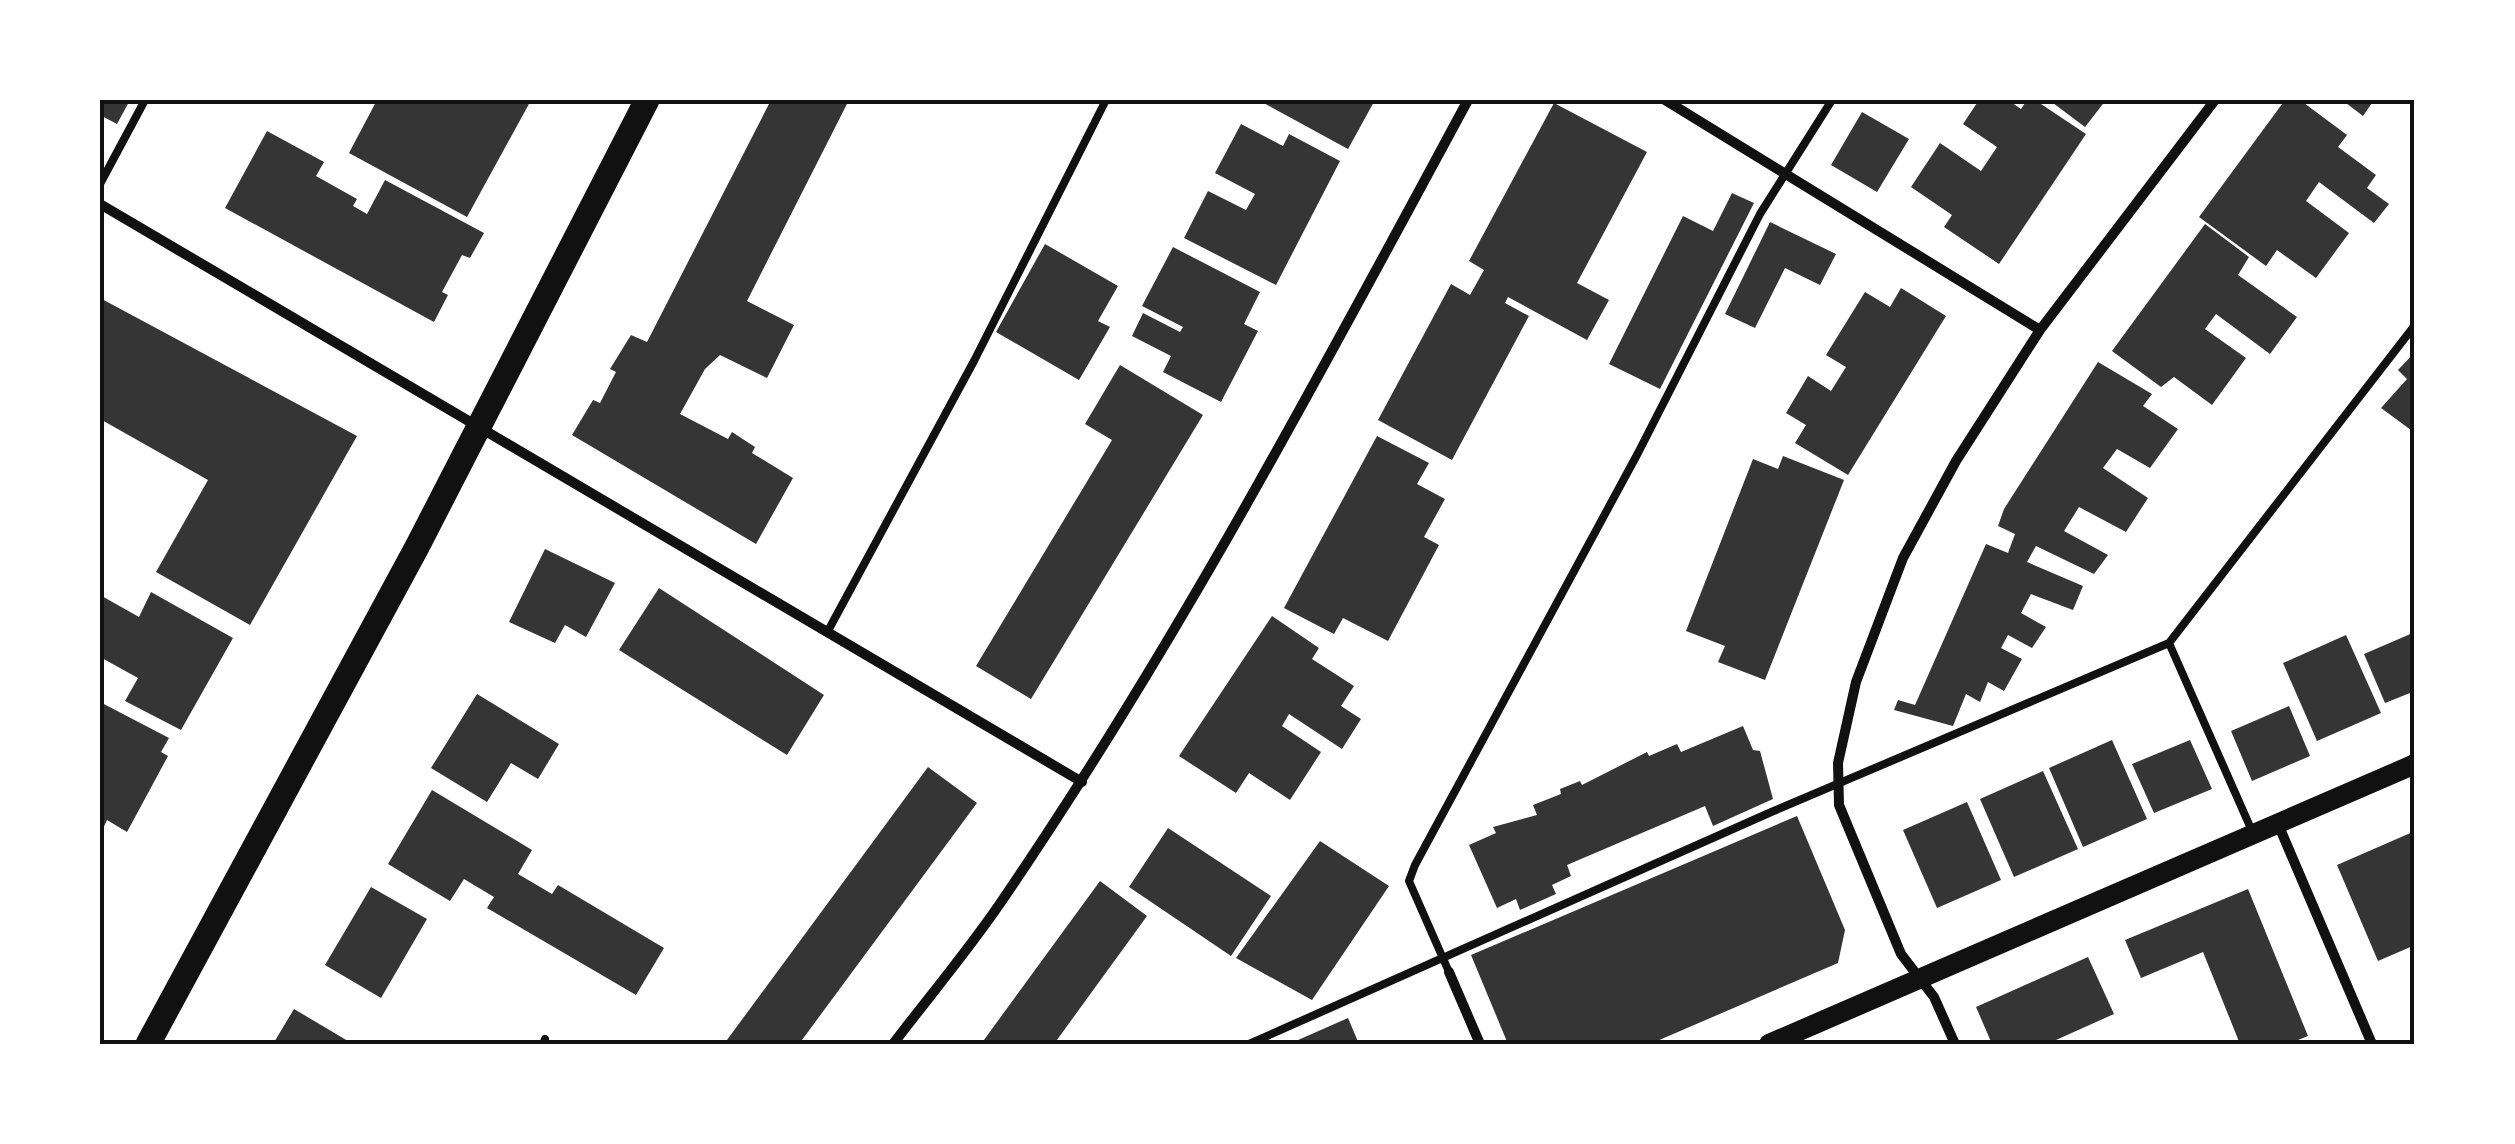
<svg xmlns="http://www.w3.org/2000/svg" width="2515" height="1144" font-family="'Source Sans 3',sans-serif">
<rect width="100%" height="100%" fill="#fff"/>
<path fill="#353535" d="M100,100h30l-13,24 -17,-9z
M377,100h150l3,2 -63,115 -118,-64z
M771,100h78l-102,201 47,24 -27,53 -47,-23 -15,14 -25,45 48,25 4,-7 23,15 -3,6 41,25 -37,66 -184,-109 21,-35 7,3 16,-31 -6,-3 21,-34 16,7z
M1258,100h117l-27,49z
M1979,100h29l13,9 6,-9h8l51,34 -87,130 -55,-37 8,-12 -41,-28 29,-44 41,28 16,-24 -34,-23z
M2049,100h57l-21,27z
M2285,100h15l47,35 -9,12 38,28 -9,13 22,16 -15,19 -55,-41 -13,19 43,32 -33,45 -39,-28 -11,16 -67,-49z
M2342,100h32l-11,16z
M1554,103l93,49 -70,131 32,17 -22,40 -79,-43 -3,6 24,13 -77,144 -74,-40 73,-136 19,11 14,-25 -15,-9z
M1862,112l47,27 -32,53 -46,-27z
M1241,124l42,22 6,-12 51,27 -64,124 -92,-47 24,-47 38,19 9,-16 -40,-21z
M267,131l57,31 -8,14 41,23 -4,7 14,8 18,-34 99,53 -14,25 -8,-3 -20,37 6,3 -14,27 -209,-114z
M1732,193l22,10 -94,186 -51,-25 74,-148 30,15z
M1770,222l66,32 -16,31 -35,-17 -30,60 -30,-14z
M2205,224l44,33 -11,18 59,42 -27,37 -54,-40 -11,15 41,29 -34,47 -38,-28 -13,10 -49,-36z
M1045,244l73,42 -20,35 12,6 -31,53 -83,-48z
M1173,247l87,45 -16,32 14,7 -37,71 -58,-30 8,-16 -39,-20 11,-23 37,19 3,-5 -41,-21z
M1901,288l45,28 -98,159 -53,-32 11,-18 -20,-12 22,-37 23,15 15,-24 -20,-12 39,-63 25,15z
M100,298l257,138 -107,189 -94,-53 52,-92 -108,-61z
M2415,352v81l-34,-25 26,-29 -9,-9z
M2098,362l54,32 -9,12 35,23 -28,39 -33,-19 -14,19 45,30 -22,34 -47,-25 -15,24 44,24 -14,19 -58,-28 -9,16 56,24 -10,24 -42,-16 -10,19 25,14 -14,21 -24,-13 -7,13 21,11 -18,32 -16,-9 -8,20 -14,-8 -13,32 -59,-16 4,-10 17,5 71,-161 22,9 7,-19 -17,-8 6,-17z
M1120,365l83,50 -172,284 -55,-33 136,-226 -27,-16z
M1377,436l52,27 -12,21 28,15 -21,38 15,8 -51,96 -45,-23 -9,16 -50,-26z
M1783,456l61,24 -79,200 -47,-18 7,-16 -39,-15 67,-172 25,10z
M545,549l70,34 -29,54 -21,-12 -10,18 -46,-21z
M659,588l165,107 -37,60 -168,-105z
M151,592l82,46 -52,92 -56,-29 13,-23 -38,-21v-62l39,22z
M1272,616l47,32 -7,11 42,27 -13,20 20,13 -19,30 -53,-35 -7,12 39,26 -31,48 -41,-27 -13,20 -57,-37z
M2415,632v59l-30,12 -21,-49z
M2346,635l35,78 -64,28 -34,-78z
M477,694l82,50 -21,35 -27,-16 -24,39 -56,-34z
M100,702l69,36 -8,14 7,4 -41,76 -20,-12 -7,15z
M2289,706l21,50 -58,25 -21,-50z
M1743,726l10,24 7,1 13,48 -60,27 -8,-20 -138,59 4,11 -19,9 4,9 -36,16 -4,-11 -19,9 -28,-63 27,-12 -3,-6 44,-12 -4,-10 28,-11 -1,-5 20,-8 2,4 65,-33 2,4 28,-12 4,8z
M2112,740l35,79 -64,28 -34,-79z
M2190,740l22,49 -58,24 -22,-49z
M928,767l49,36 -178,241h-75z
M2043,771l35,78 -64,28 -34,-78z
M432,790l100,60 -14,24 34,20 6,-9 106,63 -28,47 -149,-87 7,-11 -30,-18 -14,22 -62,-37z
M1967,802l34,78 -64,28 -34,-78z
M1797,816l48,114 -7,33 -188,81h-142l-37,-89z
M1168,828l103,68 -40,60 -102,-69z
M2415,831v114l-37,16 -41,-96z
M1320,841l69,45 -77,114 -76,-42z
M1100,881l47,35 -93,128h-73z
M371,887l56,32 -46,79 -56,-33z
M2248,889l60,147 -20,8h-48l-37,-92 -62,26 -16,-38z
M2088,957l26,57 -58,26 2,4h-66l-16,-37z
M294,1009l59,35h-80z
M1348,1018l11,26h-70z"/>
<g fill="none" stroke-linecap="round" stroke-linejoin="round">
<path stroke="#111" stroke-width="8" d="M100,184l45,-84
M829,629l145,-268 132,-261
M2169,643l83,188
M1449,972l-40,-91 6,-16 223,-412 122,-239 72,-114
M543,1044l2,-5
M1249,1044l520,-231 400,-170 246,-318"/>
<path stroke="#111" stroke-width="10" d="M1665,100l375,230
M100,204l982,578
M2278,824l94,220
M1449,972l31,72
M893,1044c35,-46 73,-91 106,-139 176,-257 321,-531 469,-805
M1955,1044l-21,-47 -33,-43 -62,-149 -1,-42 18,-81 47,-124 53,-97 84,-131 175,-230"/>
<path stroke="#111" stroke-width="20" d="M1769,1044l646,-280"/>
<path stroke="#111" stroke-width="25" d="M148,1044l269,-497 230,-447"/>
</g>
<rect width="2515" height="1144" fill="none" stroke="#ffffff" stroke-width="205"/>
<rect x="102" y="102" width="2310" height="940" fill="none" stroke="#111" stroke-width="4"/>
</svg>
